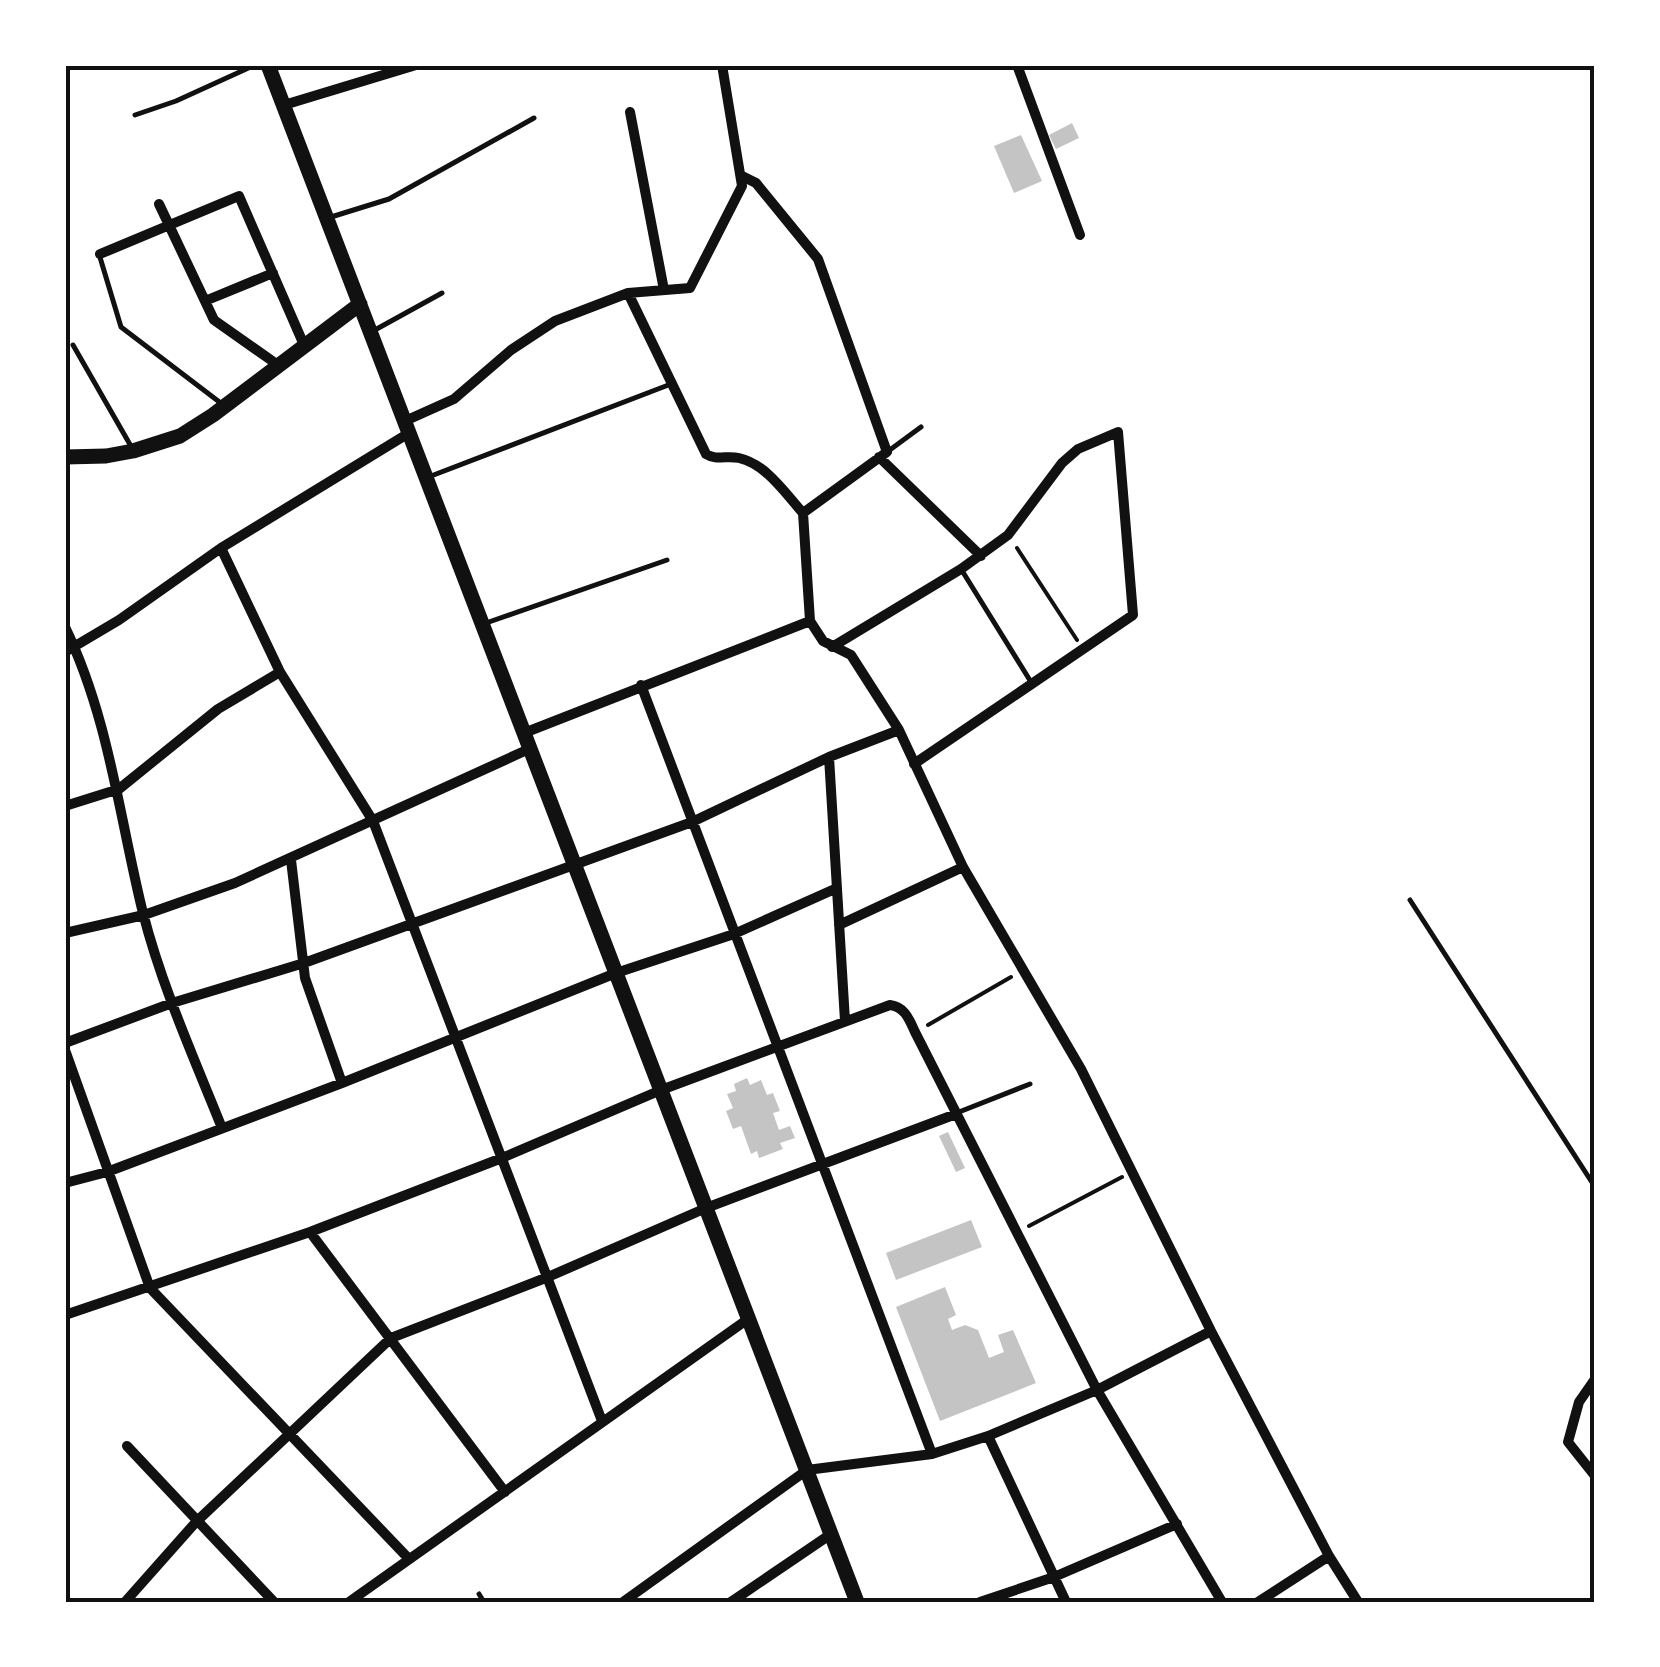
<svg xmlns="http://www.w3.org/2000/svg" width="1660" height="1667" font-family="Montserrat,sans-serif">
<rect width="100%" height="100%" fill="#fff"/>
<path fill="#c4c4c4" d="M1072,123l7,15 -23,11 -7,-14z
M1021,135l21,46 -28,12 -20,-47z
M747,1078l3,7 11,-5 6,15 6,-2 7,18 -7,2 6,17 11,-4 5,12 -15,5 3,6 -24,9 -2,-7 -6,3 -10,-28 -8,3 -7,-18 7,-3 -6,-14 9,-3 -2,-7z
M948,1132l17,36 -9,4 -17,-36z
M971,1220l11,27 -86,33 -10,-27z
M945,1287l11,28 -8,4 4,11 13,-5 13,5 11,28 15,-6 -6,-17 15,-5 23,53 -96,38 -44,-114z"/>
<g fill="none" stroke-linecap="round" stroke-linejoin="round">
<path stroke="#111" stroke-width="4" d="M1017,548l60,92
M928,1025l83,-48
M1029,1226l93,-49"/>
<path stroke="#111" stroke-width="5" d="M135,115l41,-14 79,-36
M331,217l58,-18 145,-81
M99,254l22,73 101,77
M373,331l69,-38
M73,345l59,103
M887,452l34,-25
M431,476l240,-92
M961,569l70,113
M486,623l181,-63
M1410,900l185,287
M959,1112l71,-28
M479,1594l5,8"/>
<path stroke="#111" stroke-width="10" d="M1017,65l63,170
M284,105l132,-40
M630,112l34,178
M742,176l14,7 62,76 69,193 -84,61
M159,204l55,116 64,45
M100,254l139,-58 65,149
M628,293l78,161c11,7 20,1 33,4 27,6 46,35 64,55l7,108 13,20 28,14 48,75 64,137 118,202 130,262 118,225 29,46
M205,301l68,-28
M405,421l49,-22 57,-49 44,-29 73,-28 62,-5 52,-102 -20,-121
M879,457l102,99
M221,548l59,124 93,149 229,600
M65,627c44,91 54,189 78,286 19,74 51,145 79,215
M832,647l129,-78 47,-34 54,-72 16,-14 40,-17 15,183 -219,149
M65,652l54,-32 102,-72 188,-115
M641,685l291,769
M524,733l286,-112
M829,757l16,264
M65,806l54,-17 99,-80 62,-37
M291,860l14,118 37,105
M839,925l124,-58
M65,933l79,-18 91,-32 294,-134
M65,1043l107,-40 132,-40 388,-141 137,-65 70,-27
M65,1050l85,238 259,271
M65,1183l42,-11 235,-89 274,-110 118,-39 103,-46
M310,1232l195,260
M65,1315l245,-83 192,-74 159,-68 229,-85c15,2 19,14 25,27l182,358 125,212
M1595,1379l-16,23 -11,40 27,34
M988,1436l78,166
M127,1446l147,156
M125,1602l71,-80 195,-184 157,-61 158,-69 250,-94
M349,1602l399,-283
M623,1602l184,-132 125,-16 56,-18 109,-46 114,-59
M731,1602l100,-68
M980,1602l74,-25 123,-53
M1258,1602l71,-46"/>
<path stroke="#111" stroke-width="15" d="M268,65l589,1537
M65,457l41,-1 27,-5 47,-15 33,-21 147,-111"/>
</g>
<rect width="1660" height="1667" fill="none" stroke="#ffffff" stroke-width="135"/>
<rect x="68" y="68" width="1524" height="1532" fill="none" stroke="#111" stroke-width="4"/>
</svg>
